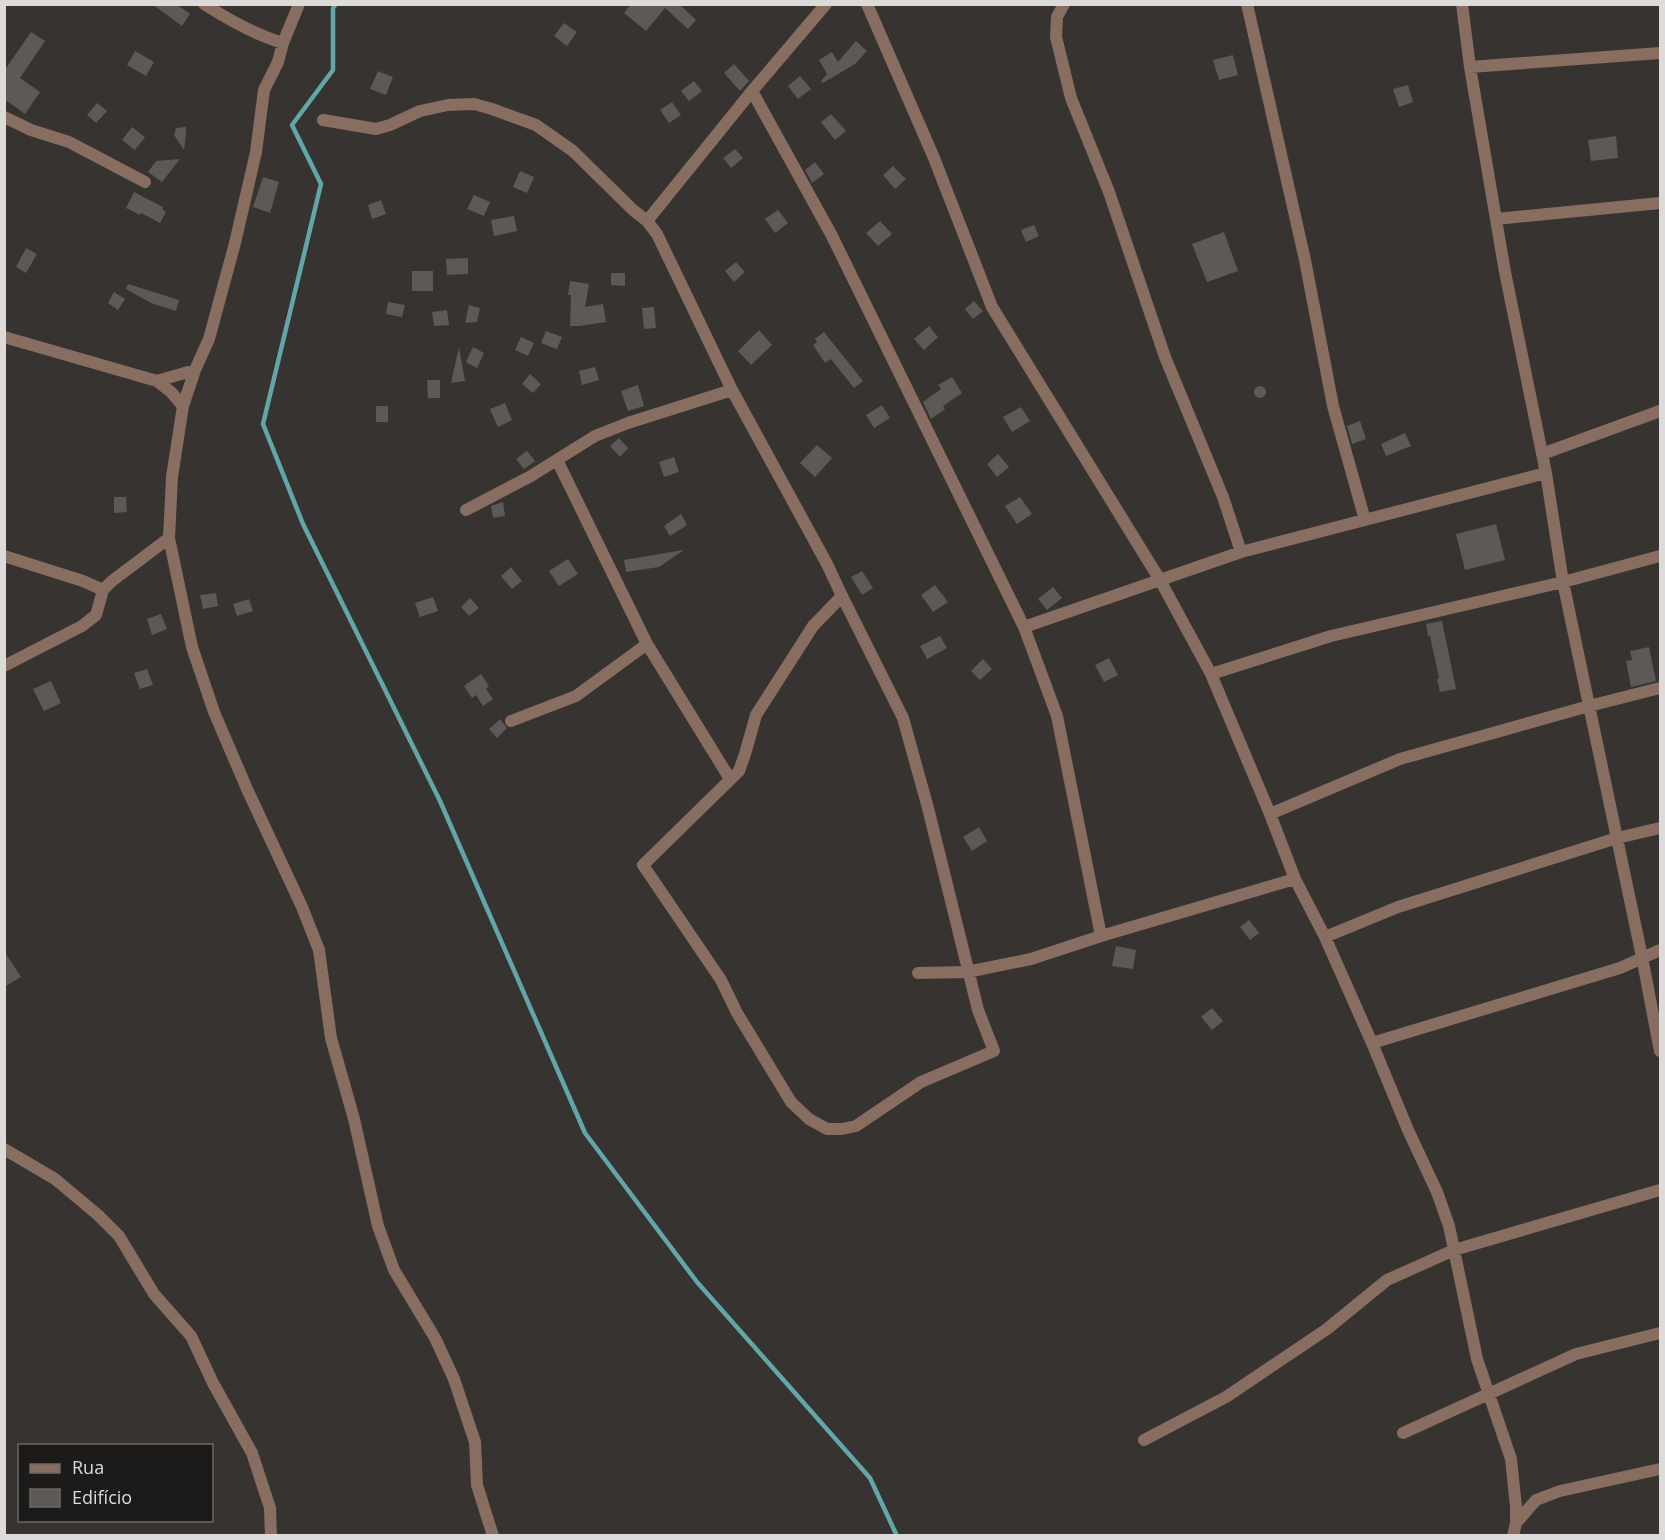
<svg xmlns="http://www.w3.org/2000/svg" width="1665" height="1540" font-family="'Open Sans',sans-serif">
<rect width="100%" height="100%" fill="#373331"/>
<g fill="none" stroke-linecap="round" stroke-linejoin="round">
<path stroke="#62a6aa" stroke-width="4.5" d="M336,4l-3,4v62l-41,55 29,59 -58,240 40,100 137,277 145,332 112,149 173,196 27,58"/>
</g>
<path fill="#5d5957" d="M152,4h24l14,10 -8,12z
M631,4h48l17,16 -8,9 -23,-21 -19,23 -22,-18z
M564,23l13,9 -10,14 -13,-10z
M31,32l14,9 -25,37 20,14 -15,22 -21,-15v-28z
M856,41l11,10 -12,13 -32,19 -2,-2 6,-7 -8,-14 13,-8 6,10z
M135,51l19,11 -8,14 -19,-11z
M1233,55l5,20 -19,5 -6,-20z
M734,64l15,17 -9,10 -16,-18z
M378,71l15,6 -7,18 -16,-6z
M800,76l11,13 -13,10 -10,-13z
M694,81l8,10 -13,10 -8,-10z
M1408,85l5,17 -14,5 -6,-18z
M672,102l9,13 -12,8 -9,-13z
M97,103l10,8 -11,12 -9,-8z
M831,114l15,17 -11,9 -14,-18z
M132,127l13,10 -10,13 -13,-10z
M186,127v7l-2,16 -10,-15 2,-7z
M1616,136l2,22 -27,3 -3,-21z
M735,149l8,9 -12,10 -8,-10z
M180,159l-18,23 -14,-10 8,-11z
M815,162l9,12 -12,9 -7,-13z
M893,166l13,13 -11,10 -12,-14z
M520,171l14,6 -7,16 -14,-6z
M263,177l16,5 -9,31 -17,-6z
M134,192l29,15v3l3,2 -6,11 -19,-10 -1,2 -14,-7z
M474,195l16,7 -6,14 -17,-7z
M381,200l5,14 -14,5 -4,-14z
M778,210l10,13 -13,10 -10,-14z
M514,216l3,15 -23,5 -3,-16z
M880,221l12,13 -14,12 -12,-13z
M1034,225l5,11 -13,6 -5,-12z
M1224,232l14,39 -31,11 -15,-38z
M26,248l11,6 -11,19 -10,-6z
M468,258v16l-21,1 -1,-16z
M736,262l9,10 -11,10 -9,-11z
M412,271h21v20h-21z
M611,273h14v13l-14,-1z
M570,281l19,3 -4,23 18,-3 3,18 -26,4h-10l1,-31h-3z
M128,284l51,16 -3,11 -25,-8 -25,-14z
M114,292l11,7 -7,11 -10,-7z
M974,301l9,10 -10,8 -8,-10z
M388,302l17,3 -3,12 -16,-3z
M469,305l11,3 -3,14 -12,1z
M654,307l2,21 -12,1 -2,-21z
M447,310l2,15 -15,1 -2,-14z
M929,326l9,11 -14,13 -10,-11z
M759,330l13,15 -21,20 -13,-14z
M546,331l16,6 -5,12 -16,-6z
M824,332l39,49 -9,7 -23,-29 -6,4 -12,-18 4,-3 -2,-3z
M521,337l13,6 -6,13 -13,-6z
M459,347l6,34 -14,2z
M473,347l11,6 -7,15 -11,-6z
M595,367l4,13 -17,5 -3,-14z
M530,374l11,10 -8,9 -11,-9z
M952,377l10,16 -19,13 2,3 -14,10 -8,-17 18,-13 -3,-4z
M427,380h13v18h-12z
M638,385l6,21 -16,5 -7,-20z
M1254 392a6 6 0 1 1 12 0a6 6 0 1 1-12 0Z
M505,403l7,17 -14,7 -8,-18z
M882,405l8,13 -16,10 -8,-13z
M376,406h12v16h-12z
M1021,407l9,14 -18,11 -9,-15z
M1360,421l6,18 -14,5 -5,-18z
M1405,433l6,13 -25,10 -5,-12z
M619,438l9,10 -8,9 -10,-11z
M817,445l15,13 -17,19 -15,-14z
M527,451l8,10 -11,8 -8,-10z
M998,454l11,13 -12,10 -10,-13z
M674,457l5,15 -15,5 -5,-15z
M114,497h12l1,15 -13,1z
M1020,497l12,17 -15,10 -12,-18z
M503,502l2,14 -12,2 -2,-12z
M681,514l6,11 -17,11 -6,-10z
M1496,524l9,36 -40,10 -9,-36z
M684,550l-25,17 -33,5 -2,-12z
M568,559l10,15 -19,12 -10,-15z
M511,567l11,14 -10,8 -11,-13z
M862,571l11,17 -11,7 -11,-18z
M935,585l13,17 -15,10 -12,-17z
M1053,587l9,11 -15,12 -9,-11z
M216,593l2,13 -15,3 -3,-14z
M433,597l5,14 -18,6 -5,-14z
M470,598l9,10 -10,8 -8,-9z
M249,599l4,12 -16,5 -4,-12z
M161,614l6,15 -15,6 -5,-16z
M1442,621l14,68 -16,3 -3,-13 2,-1 -9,-42h-2l-2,-12z
M940,636l7,12 -20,11 -7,-13z
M1649,647l7,34 -25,6 -5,-26 6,-1 -2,-9z
M1109,658l9,17 -14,7 -9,-17z
M983,659l9,10 -12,11 -9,-9z
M147,669l6,16 -13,4 -6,-16z
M481,674l8,12 -3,3 7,10 -10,7 -7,-11 -4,3 -8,-12z
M51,681l10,22 -17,8 -11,-22z
M500,719l7,9 -10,10 -8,-9z
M979,827l8,14 -15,10 -9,-14z
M1249,920l10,13 -9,7 -10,-13z
M1116,946l20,4 -3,19 -21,-3z
M4,951l17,26 -17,10z
M1212,1008l11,13 -11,9 -11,-13z"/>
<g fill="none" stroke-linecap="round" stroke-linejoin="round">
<path stroke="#886d61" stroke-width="12" d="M204,4c25,16 51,31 79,39
M299,4l-16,39 -5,19 -14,28 -8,62 -21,91 -26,96 -14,31 -12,36 -11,71 -3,61 23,109 22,65 33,77 55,118 17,43 12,88 23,81 24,107 16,44 41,68 19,41 21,63 2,43 16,51
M867,4l67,154 58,149 168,273 51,94 59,140 25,65 30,58 47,106 36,87 29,62 12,34 28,133 34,100 5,48v16l-3,13
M1064,4l-7,13 -1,20 15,61 38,94 56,165 58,140 18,55
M1247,4l58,256 28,146 32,114
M1462,4l8,63 35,205 41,201 17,109 79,375 18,94
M1470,67l190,-14
M752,91l79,143 193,393 33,89 44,220
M4,117l27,13 38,12 76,40
M323,120l53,9 14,-4 30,-14 28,-6 26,-1 18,5 44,16 37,26 60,59 14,11 10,13 75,156 95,174 15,32 61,122 25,90 50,202 16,41 -73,31 -65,44 -14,3h-15l-18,-10 -18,-17 -54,-89 -16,-33 -78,-115 96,-94 6,-17 11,-39 57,-89 29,-30
M1496,219l164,-16
M647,221l105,-130 74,-87
M4,337l153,44 14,11 12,14
M157,381l38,-11
M1542,454l118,-43
M557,460l90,184 83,135
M466,510l65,-34 64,-40 33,-13 104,-33
M4,556l79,25 20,9
M1024,627l217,-75 305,-79
M4,666l78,-40 14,-11 7,-25 9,-9 57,-43
M1211,674l120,-38 232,-54 97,-26
M511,721l65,-25 71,-52
M1270,814l130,-55 189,-53 71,-18
M1325,937l73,-30 219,-69 43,-10
M918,973l49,-1 64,-13 70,-23 194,-57
M1372,1043l248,-75 40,-18
M4,1149l51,30 43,36 21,21 35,58 37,42 22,47 39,70 18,55 1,28
M1403,1433l173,-79 84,-21
M1144,1440l82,-43 101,-68 60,-49 67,-30 206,-60
M1516,1523l20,-23 24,-9 100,-22"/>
</g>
<rect width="1665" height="1540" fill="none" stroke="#dddbd9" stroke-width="12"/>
<rect x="18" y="1444" width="195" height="78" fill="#1d1b1a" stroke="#6a6866" stroke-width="1.5"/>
<rect x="30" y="1464" width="30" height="9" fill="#886d61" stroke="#6a6866" stroke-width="1.5"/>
<text x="72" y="1474" font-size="18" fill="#dddbd9">Rua</text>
<rect x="30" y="1489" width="30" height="18" fill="#5d5957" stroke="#6a6866" stroke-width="1.5"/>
<text x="72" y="1504" font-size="18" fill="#dddbd9">Edifício</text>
</svg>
